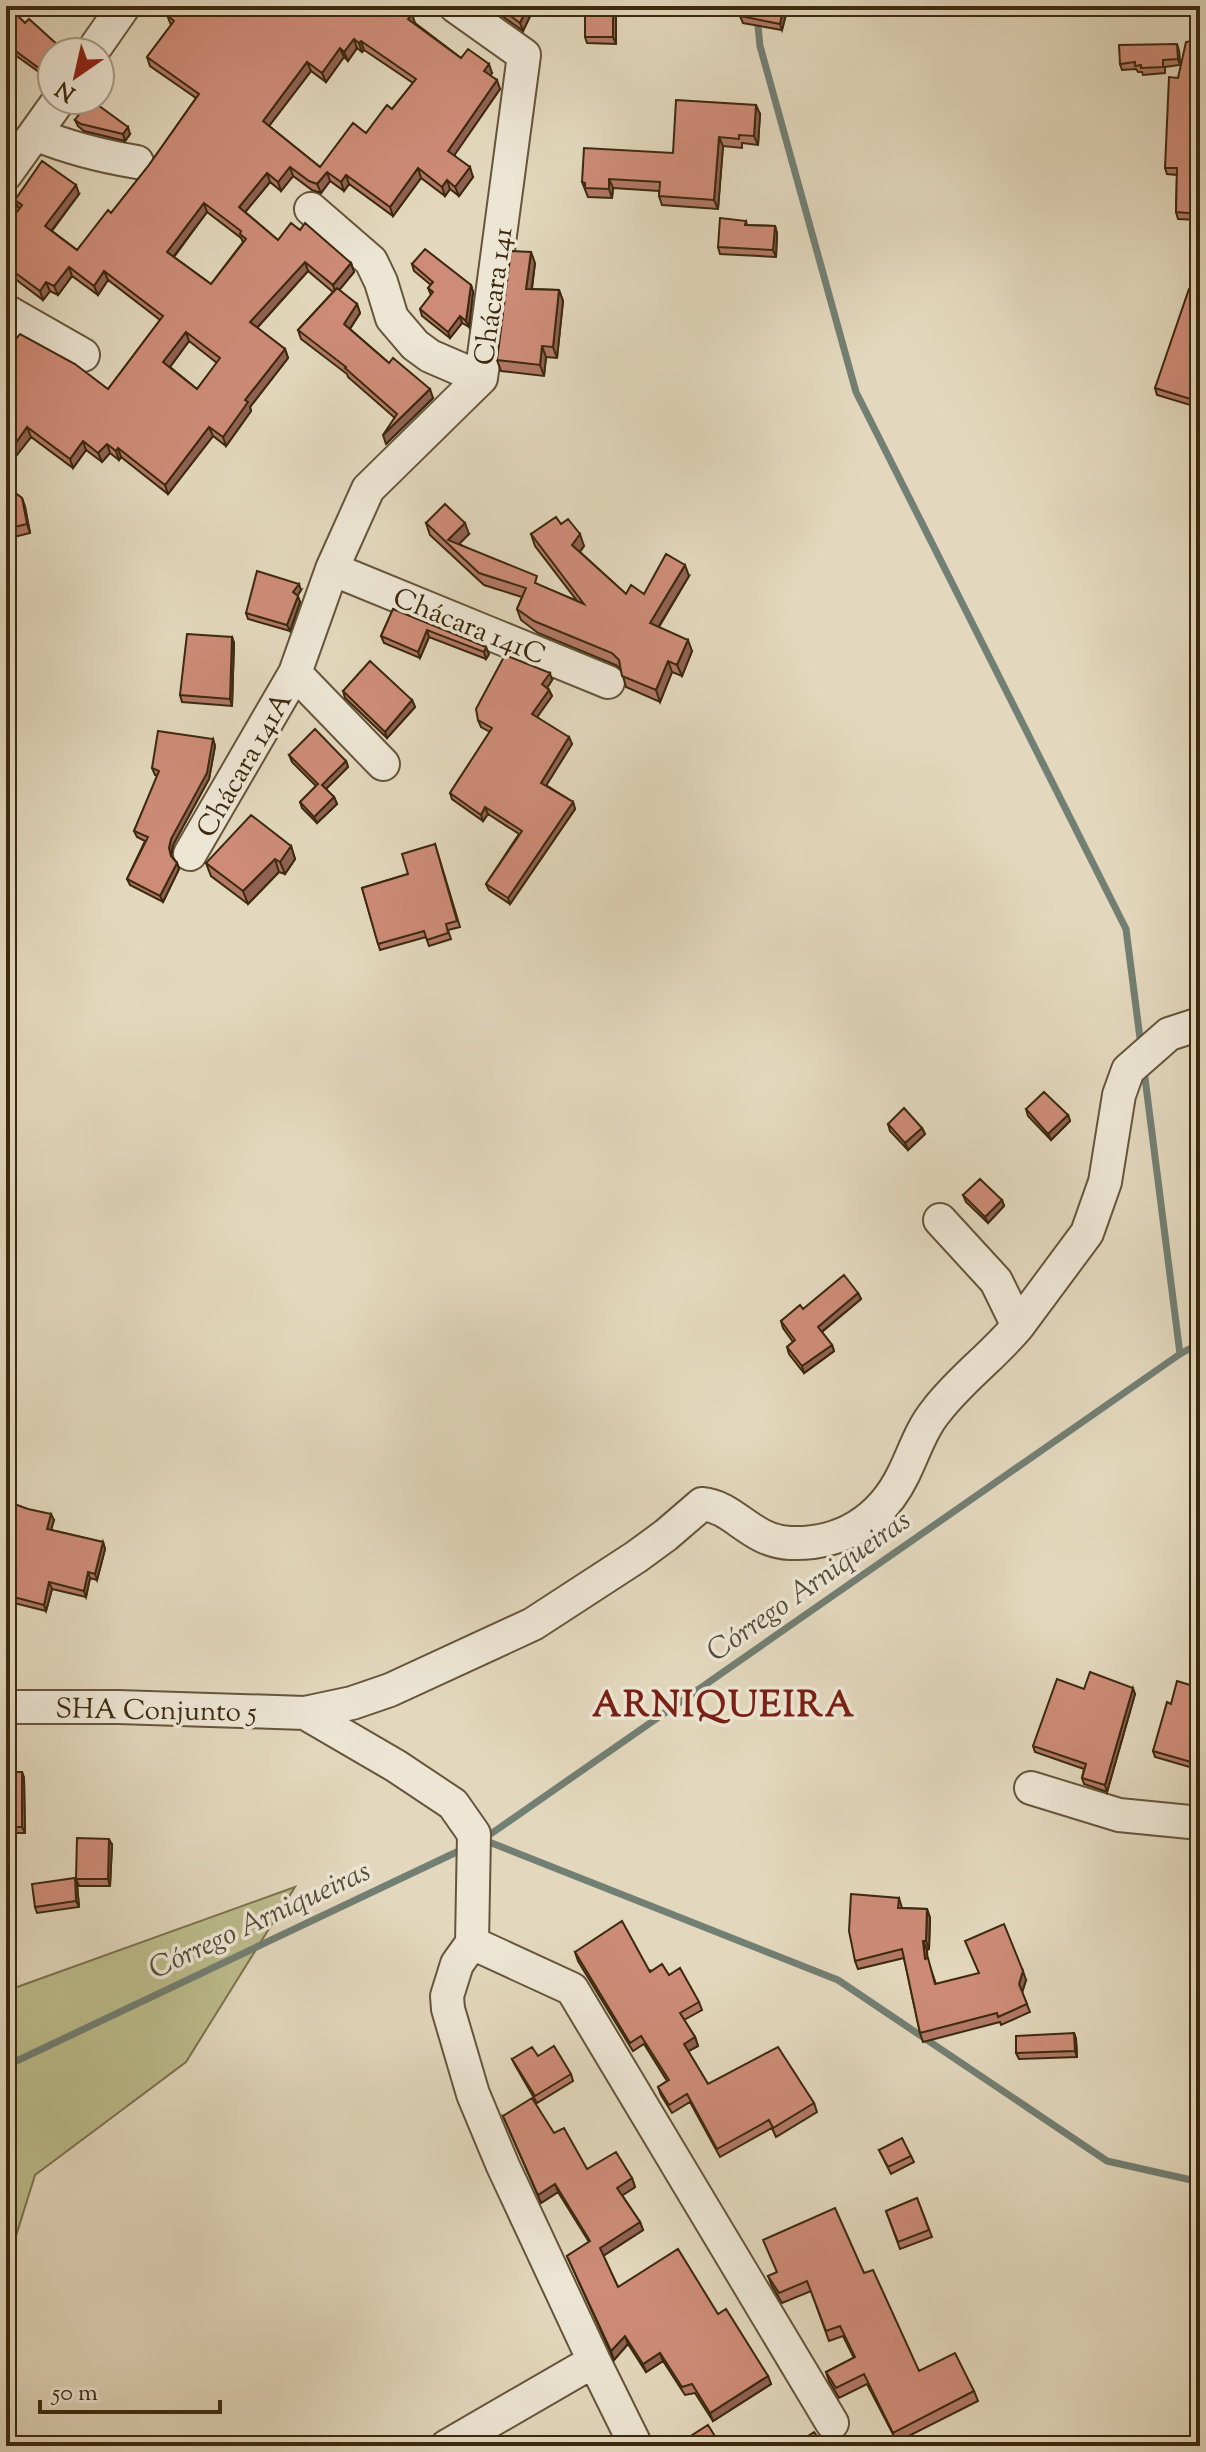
<svg xmlns="http://www.w3.org/2000/svg" width="1206" height="2452" font-family="'Sorts Mill Goudy',serif">
<rect width="100%" height="100%" fill="#e3d8be"/>
<filter id="stains"><feTurbulence type="fractalNoise" baseFrequency=".0025" numOctaves="4"/><feColorMatrix values="0 0 0 0 .2 0 0 0 0 .09 0 0 0 0 .02 0 0 0 .5 -.17"/></filter>
<radialGradient id="worn" r=".72"><stop offset=".6" stop-color="#630" stop-opacity="0"/><stop offset="1" stop-color="#630" stop-opacity=".3"/></radialGradient>
<path fill="#bcbc8c" stroke="#7c724d" stroke-width="2" d="M295,1887l-109,175 -151,113 -29,93v-277z"/>
<g fill="none" stroke-linecap="round" stroke-linejoin="round">
<path stroke="#727f73" stroke-width="7" d="M756,6l4,40 96,346 270,537 15,117
M1144,1070l36,284
M485,1838l695,-484 20,-11
M484,1840l354,140 269,181 93,21
M6,2066l457,-217"/>
<g stroke="#66553a" stroke-width="36">
<path id="minor" d="M92,52l32,-46
M35,134c34,14 66,22 102,28
M6,174l53,-74
M311,209l60,52 10,21 11,36 23,27 15,11 51,22
M6,311l77,44
M332,569l276,113
M295,673l88,91
M190,854l105,-181 37,-104 36,-80 113,-111 43,-323 -69,-49
M1018,1326l69,-93 18,-51 14,-87 9,-25 41,-36 31,-10
M6,1707h112l187,6 47,-10 38,-13 143,-66 103,-67 30,-22 36,-31c33,3 48,37 88,39 51,2 91,-23 113,-68 11,-22 18,-46 34,-65 24,-31 56,-54 81,-84l-22,-45 -56,-61
M305,1713l91,53 57,38 21,30 -2,109 -15,21 -10,32 1,13 25,85 30,72 91,195 42,85
M1031,1788l88,27 81,8
M472,1943l100,46 260,434
M447,2446l147,-85"/>
</g>
<use href="#minor" stroke="#ede6d5" stroke-width="32"/>
</g>
<path fill="#b17867" stroke="#3c290e" stroke-width="2" fill-rule="evenodd" d="M6,6l19,17 35,24 2,5h-10v16l-6,9 -38,-27 -2,2z
M488,6h47l-12,25z
M788,6l-6,24 -39,-7 -3,-7z
M1065,6h36v7h-33z
M167,15l248,8 46,35 31,15 -2,3 10,13 -46,66 19,22 -14,19 -9,-7 -5,7 -24,-18 -28,38 -44,-32 -5,7 -14,-10 -9,12 -9,-3 -19,-14 -12,15 -11,-9 -25,30 33,28 22,-10 51,33 3,9 -15,18 18,14 3,9 -10,16 39,34 44,35 -47,46 9,-26 -47,-41 -1,-3 -46,-35 -3,-9 35,-38 -25,-21 -51,57 28,21 3,9 -38,49 1,4 -25,35 -13,-10 -45,58 -47,-37 -2,3 -9,-7 -8,9 -16,-12 -13,18 -42,-31 -15,19 -2,-2 -8,12v-114l102,37 52,-69 -52,-40 -10,15 -26,-19 -14,19 -8,-4 -7,9 -37,-28v-45l13,-18 -4,-9 64,-6 -27,37 25,19 34,-37 38,-48 47,-67 -46,-32 -3,-9 24,-32zM357,48l5,4 2,-2 49,33 -21,26 -26,24 -46,34 -51,-41 42,-55 15,11 18,-25 4,4zM207,212l34,26 2,4 -32,42 -37,-27zM189,341l28,22 -20,26 -27,-22z
M616,18v26l-29,-1 -2,-6z
M1200,39v181l-22,-1 -2,-7 1,-37 -10,-1 -2,-6 13,-90z
M1179,51l1,14 -15,2v6l-22,2 -1,-3h-4l-2,-3 -14,1 -2,-6z
M760,114l-2,31 -16,-2v5l-19,-2 -5,63 -56,-4 -3,-9v-5l-46,-3 -1,10 -24,-1 -6,-15 91,-29z
M75,120l55,14 -5,7 -41,-10 -6,-5z
M746,221l1,4 28,1 2,7 -1,24 -56,-3 -2,-7z
M535,263l-3,26 27,1 4,11 -6,57 -11,-1 -2,19 -43,-5 -4,-11z
M412,264l59,21 2,7 -4,35 -7,-4 -12,15 -28,-22 -2,-7 11,-14 -3,-7 3,-3 -17,-14z
M1200,292v116l-43,-13 -2,-7z
M1200,421v45l-3,-1 -3,-7z
M6,486l16,12 3,9 5,26 -24,6z
M426,523l43,11 -10,10 82,42 36,15 -42,-55 -4,-12 30,-10 23,22 -4,6 46,42h18l45,-18 -30,51 33,24 -10,25 -10,-4 -12,30 -34,-15 -5,-18 -5,-4 -78,-32 -17,-13 -4,-11 5,-12 -38,-12 -54,-50z
M301,590l-4,6 3,6 -10,29 -42,-12 -2,-6z
M393,609l96,45 -3,5 -57,-22 -9,21 -36,-15 -3,-7z
M232,637l2,6 -2,63 -50,-4 -2,-7z
M552,680l-5,8 2,2 3,6 -15,21 35,27 -26,41 27,17 2,7 -65,95 -21,-14 -3,-6 33,-50 -31,-20 -5,7 -31,-22 -2,-6 40,-61 -9,-5 -3,-7z
M343,691l69,9 3,7 -28,31 -42,-40z
M213,739l2,7 -6,33 -36,66 -2,10 6,8 2,6 -16,33 -33,-17 -3,-6 18,-38 -8,-4 -3,-6 24,-55 -3,-1 -3,-7z
M289,755l57,6 2,6 -22,22 8,8 3,7 -20,19 -15,-15 -2,-6 16,-16 -24,-24z
M435,844l25,83 -12,3 3,9 -22,7 -3,-9 -46,13 -18,-62 46,-14z
M291,846l4,13 -10,15 -6,-2 -31,32 -37,-28 -5,-13z
M1026,1109l42,6 2,6 -19,19 -23,-24z
M888,1124l34,4 3,6 -17,16 -18,-19z
M963,1195l39,5 2,6 -16,17 -22,-21z
M858,1293l3,6 -39,33 10,13 2,6 -30,22 -15,-19 -2,-7 6,-5 -10,-14 -2,-7 22,-12z
M6,1501l48,19 -3,10 52,12 2,7 -8,31 -7,-2 -4,19 -34,-8 -6,22 -40,-10z
M1200,1598v34l-6,-2 -2,-6z
M1200,1688v66l-3,-1 -4,15 -38,-11 -2,-6 18,-47z
M1084,1689l51,5 -28,98 -23,-8 -2,-6 2,-9 -49,-17 -2,-6z
M6,1772h16l2,6 1,55h-19z
M112,1845l-2,41h-31l-3,-7z
M1200,1870v38l-8,-1 -2,-7z
M77,1884l2,23 -42,6 -2,-6z
M899,1898l3,10 25,1 3,9 -1,31 -2,1v8l9,26 90,-4 -4,12 8,20 -29,13 -1,-3 -77,20 -3,-9 -16,-75 -46,11 -3,-8z
M575,1952l94,23 30,27 3,8 -18,10 11,17 3,9 -10,5 20,33 106,19 3,9 -41,25 -4,-9 -52,29 -30,-55 -18,11 -11,-18 -3,-8 9,-6 -23,-37 -11,7 -55,-90z
M1074,2033l2,6 1,18 -58,2 -3,-6z
M512,2059l59,15 2,7 -36,22 -22,-38z
M503,2116l51,17 33,36 45,9 3,9 -13,8 18,27 3,8 -40,26 15,31 100,27 50,62 3,8 -58,37 -18,-28 -10,2 -22,-34 -17,11 -18,-28 -14,16 -47,-104 22,-14 -31,-50 -17,11z
M879,2150l32,6 3,6 -23,12z
M917,2198l15,39 -32,12 -14,-38z
M864,2273l55,98 55,20 4,10 -81,41 -30,-58 -28,14 -10,-17 -3,-9 28,-14 -11,-22 -14,5 -18,-50 -29,12 -10,-17 -4,-10z"/>
<path fill="#906254" stroke="#3c290e" stroke-width="2" d="M528,6h7l-12,25 -3,-8z
M784,6h4l-6,24 -2,-6z
M613,12l3,6v26l-3,-7z
M412,14l3,9 -4,5 -3,-9z
M354,39l3,9 -9,13 -4,-9z
M361,41l3,9 -2,2 -3,-9z
M1177,44l2,7 1,14 -2,-6z
M340,48l4,9 -18,25 -4,-9z
M52,59v9l-6,9 -3,-6z
M307,62l4,9 -45,59 -3,-9z
M489,64l3,9 -5,7 -3,-9z
M497,80l3,9 -49,71 -3,-9z
M756,105l4,9 -2,31 -4,-9z
M128,127l2,7 -5,7 -2,-7z
M719,137l4,9 -5,63 -4,-9z
M290,167l3,9 -12,15 -3,-9z
M470,167l3,10 -14,19 -4,-9z
M418,168l3,10 -28,38 -3,-9z
M327,172l3,9 -9,12 -4,-9z
M267,173l3,9 -28,34 -3,-9z
M346,175l3,9 -5,7 -3,-9z
M609,179l4,9 -1,10 -3,-9z
M447,180l3,9 -5,7 -3,-9z
M76,185l3,9 -31,41 -3,-9z
M204,203l3,9 -37,49 -3,-9z
M775,226l2,7 -1,24 -3,-7z
M531,252l4,11 -5,37 -4,-11z
M305,262l3,9 -54,60 -4,-9z
M351,263l3,9 -18,22 -3,-9z
M69,267l3,9 -14,19 -4,-9z
M104,271l4,9 -10,15 -4,-9z
M46,282l4,9 -7,9 -3,-9z
M471,285l2,7 -4,35 -3,-6z
M559,290l4,11 -6,57 -4,-11z
M357,304l3,9 -13,20 -3,-9z
M460,316l2,7 -12,15 -2,-6z
M186,332l3,9 -22,30 -4,-9z
M542,346l4,11 -2,19 -4,-11z
M285,349l3,9 -38,49 1,4 -25,35 -3,-9 22,-37z
M430,389l3,9 -47,46 -3,-9z
M27,427l4,10 -15,19 -3,-9z
M209,427l4,9 -45,58 -3,-9z
M83,441l3,9 -13,18 -3,-9z
M107,444l3,9 -8,9 -4,-9z
M11,445l3,9 -8,12v-14z
M118,448l3,9 -2,3 -3,-9z
M22,498l3,9 5,26 -3,-9z
M465,523l4,11 -15,15 -6,-9z
M580,534l4,12 -8,10 -4,-11z
M685,565l4,11 -35,58 -4,-11z
M299,584l2,6 -5,8 -3,-6z
M298,596l2,6 -10,29 -3,-6z
M427,630l2,7 -9,21 -2,-6z
M232,637l2,6 -2,63 -2,-7z
M688,640l4,11 -10,25 -5,-11z
M486,647l3,7 -3,5 -2,-7z
M668,661l4,11 -12,30 -4,-12z
M550,673l2,7 -7,11 -3,-7z
M549,690l3,6 -17,24 -3,-6z
M412,700l3,7 -28,31 -2,-6z
M569,737l3,7 -28,45 -3,-6z
M213,739l2,7 -6,33 -36,66 -2,10 2,8 -4,-15 2,-9z
M346,761l2,6 -24,24 -2,-6z
M334,797l3,7 -20,19 -3,-6z
M573,802l2,7 -65,95 -2,-6z
M485,807l3,7 -5,7 -2,-6z
M291,846l4,13 -10,15 -5,-12z
M275,859l4,13 -31,32 -5,-13z
M177,863l2,6 -16,33 -3,-6z
M1068,1115l2,6 -19,19 -3,-6z
M922,1128l3,6 -17,16 -3,-7z
M1002,1200l2,6 -16,17 -3,-6z
M858,1293l3,6 -41,34 -2,-6z
M832,1345l2,6 -30,22 -2,-7z
M51,1514l3,6 -5,16 -2,-7z
M103,1542l2,7 -8,31 -2,-6z
M88,1572l2,6 -4,19 -2,-6z
M49,1582l3,7 -6,22 -2,-6z
M1133,1688l2,6 -28,98 -2,-7z
M1194,1747l3,6 -4,15 -2,-6z
M22,1772l2,6 1,55 -3,-6z
M109,1839l3,6 -2,41 -2,-7z
M75,1878l2,6 2,23 -3,-6z
M927,1909l3,9 -1,31 -3,-8z
M923,1941l4,9 1,17 -3,-8z
M1023,1971l3,9 -4,13 -3,-9z
M1074,2033l2,6 1,18 -2,-6z
M695,2037l3,9 -11,6 -3,-8z
M632,2178l3,9 -15,10 -3,-9z
M555,2184l3,8 -17,11 -3,-8z
M640,2222l3,8 -40,26 -3,-8z
M625,2336l3,8 -14,16 -3,-9z
M660,2353l3,8 -17,11 -3,-8z
M768,2376l3,8 -58,37 -3,-8z"/>
<path fill="#ce8c78" stroke="#3c290e" stroke-width="2" fill-rule="evenodd" d="M6,6h2l17,17 4,-4 31,28 -3,5h-5v7l-9,12 -37,-27z
M174,6h227l11,8 -4,5 53,39 7,-9 21,15 -5,7 13,9 -49,71 22,16 -15,20 -8,-7 -5,7 -24,-19 -28,39 -44,-32 -5,7 -14,-10 -10,12 -8,-3 -19,-14 -12,15 -11,-9 -28,34 39,33 13,-17 9,7 5,-7 46,40 -18,22 -28,-23 -55,60 35,27 -40,51 3,2 -25,35 -14,-10 -44,58 -47,-37 -2,3 -9,-7 -9,9 -15,-12 -13,18 -43,-32 -14,20 -2,-2 -5,7v-100l14,-18 55,30 33,25 55,-73 -59,-45 -10,15 -25,-19 -15,19 -8,-4 -6,9 -34,-25v-39l16,-22 -7,-5 27,-39 34,24 -31,41 32,24 31,-40 3,3 38,-48 50,-71 -52,-37 27,-36 -7,-6zM354,39l5,4 2,-2 55,38 -24,30 -5,-4 -21,28 -13,-10 -33,44 -57,-46 44,-59 15,11 18,-25 4,4zM204,203l37,28 -1,3 6,5 -35,45 -44,-32zM186,332l34,26 -23,31 -34,-27z
M497,6h31l-8,17z
M743,6h41l-4,18 -40,-8z
M585,12h28v25h-28z
M1200,39v175l-24,-2 1,-44h-12l4,-91 9,1 8,-36z
M1177,44l1,15 -15,1v7l-22,1v-3l-6,1v-4l-15,2 -1,-19z
M89,100h2l37,27 -5,7 -42,-10 -6,-4z
M676,100l80,5 -2,31 -15,-1v4l-20,-2 -5,63 -55,-4 1,-14 -51,-3v10l-24,-1v-5l-3,-1 2,-34 89,5z
M720,218l26,3 -1,4 30,1 -2,24 -55,-3z
M425,249l46,36 -5,36 -6,-5 -12,16 -28,-23 13,-17 -5,-4 5,-6 -21,-18z
M511,251l20,1 -5,37 33,1 -6,57 -11,-1 -2,19 -43,-5z
M337,288l20,16 -13,20 45,39 4,-5 37,31 -47,46 14,-21 -52,-46 1,-1 -48,-37z
M1189,289l11,3v110l-45,-14z
M1200,421v38l-6,-1z
M6,486l16,12 5,26 -21,5z
M445,504l20,19 -17,17 89,36 -2,7 49,21 -53,-70 25,-17 5,7 7,-5 12,15 -8,11 54,49 5,-9 13,9 22,-40 19,11 -35,58 38,17 -11,25 -9,-4 -12,29 -34,-14 -3,-16 -7,-7 -78,-32 -17,-12 9,-21 -47,-15 -53,-50z
M257,571l42,13 -6,8 5,4 -11,29 -41,-12z
M393,609l93,38 -2,5 -57,-22 -9,22 -37,-16z
M187,634l45,3 -2,62 -50,-4z
M505,655l45,18 -8,11 7,6 -17,24 37,23 -28,46 32,19 -65,96 -22,-14 36,-53 -37,-24 -4,8 -31,-22 42,-65 -14,-8 -2,-11z
M370,661l42,39 -27,32 -42,-41z
M315,729l31,32 -24,24 12,12 -20,20 -14,-15 18,-18 -29,-29z
M158,731l55,8 -6,34 -36,66 -2,9 2,8 6,7 -17,33 -33,-17 21,-42 -14,-6 25,-60 -7,-3z
M251,815l40,31 -11,16 -5,-3 -32,32 -37,-28z
M435,844l22,77 -11,3 2,9 -21,7 -3,-9 -46,13 -16,-56 46,-14 -6,-20z
M1044,1092l24,23 -20,19 -22,-25z
M904,1108l18,20 -17,15 -17,-19z
M980,1179l22,21 -17,17 -22,-22z
M844,1275l14,18 -40,34 14,18 -30,21 -15,-19 8,-7 -14,-19 19,-16 3,4z
M6,1501l22,8 23,5 -4,15 56,13 -8,32 -7,-2 -4,19 -35,-9 -5,23 -38,-10z
M1199,1598h1v29l-8,-3z
M1090,1672l43,16 -28,97 -23,-7 4,-14 -53,-18 24,-67 27,10z
M1177,1681l23,7v60l-6,-1 -3,15 -38,-11 14,-49 4,2z
M6,1772h16v55h-16z
M77,1838l32,1 -1,40h-32z
M1197,1869l3,1v32l-10,-2z
M75,1878l1,23 -41,6 -3,-23z
M851,1894l48,4 -1,10 29,1 -1,32h-3l2,18 3,-1 7,26 44,-11 -14,-32 39,-17 19,47 -4,13 8,20 -29,13 -1,-4 -77,20 -18,-84 -47,12 -6,-30z
M622,1921l28,51 12,-8 7,11 11,-7 19,34 -19,11 15,24 -11,7 24,40 70,-37 36,56 -41,25 -4,-8 -52,29 -30,-55 -18,11 -11,-18 11,-7 -28,-44 -11,7 -55,-91z
M1074,2033l1,18 -59,2v-17z
M554,2046l17,28 -36,22 -23,-37 20,-12 6,9z
M532,2098l22,35 10,-5 23,41 29,-17 16,26 -15,10 23,34 -40,26 18,39 60,-38 40,65 8,-5 42,67 -58,37 -18,-29 -10,3 -22,-34 -17,11 -18,-28 -14,15 -44,-95 23,-15 -35,-57 -17,11 -35,-79z
M902,2138l9,18 -23,11 -9,-17z
M917,2198l12,32 -31,12 -12,-31z
M835,2208l29,65 9,-3 46,101 36,-18 19,38 -81,42 -29,-59 -28,14 -10,-16 29,-15 -15,-31 -14,5 -19,-50 -28,12 -11,-17 9,-4 -14,-32z
M708,2425l13,21h-46z
M814,2432l10,14h-31z
M756,2439l4,7h-21l10,-6 2,2z"/>
<g text-anchor="middle" stroke-width="7" stroke-linejoin="round" paint-order="stroke">
<g font-size="28" fill="#3c290e" stroke="#ede6d5">
<text transform="translate(492 296) rotate(-82)" y="10">Chácara 141</text>
<text transform="translate(470 625) rotate(22)" y="10">Chácara 141C</text>
<text transform="translate(243 764) rotate(-60)" y="10">Chácara 141A</text>
<text transform="translate(156 1709) rotate(1)" y="10">SHA Conjunto 5</text>
</g>
<g font-size="30" font-style="italic" fill="#524d38" stroke="#ede6d5">
<text transform="translate(808 1585) rotate(-35)" y="10">Córrego Arniqueiras</text>
<text transform="translate(259 1919) rotate(-25)" y="10">Córrego Arniqueiras</text>
</g>
<g font-size="36" font-weight="bold" letter-spacing="2" fill="#7a1f14" stroke="#ede6d5">
<text x="724" y="1716">ARNIQUEIRA</text>
</g>
</g>
<rect width="1206" height="2452" fill="none" stroke="#e3d8be" stroke-width="32"/>
<rect x="8" y="8" width="1190" height="2436" fill="none" stroke="#3c290e" stroke-width="4"/>
<rect x="16" y="16" width="1174" height="2420" fill="none" stroke="#3c290e" stroke-width="2"/>
<g transform="translate(76 76) rotate(214)"><circle r="38" fill="#ede6d5" stroke="#a69a85" stroke-width="2"/>
<path d="M0-6L14 30L0 20L-14 30Z" fill="#8f2418"/>
<text y="-12" font-size="22" font-weight="bold" text-anchor="middle" fill="#3c290e">N</text>
</g>
<path d="M40 2400v12h180v-12" fill="none" stroke="#3c290e" stroke-width="4"/>
<text x="52" y="2400" font-size="24" fill="#3c290e" stroke="#ede6d5" stroke-width="6" paint-order="stroke">50 m</text>
<rect width="100%" height="100%" filter="url(#stains)"/>
<rect width="100%" height="100%" fill="url(#worn)"/>
</svg>
